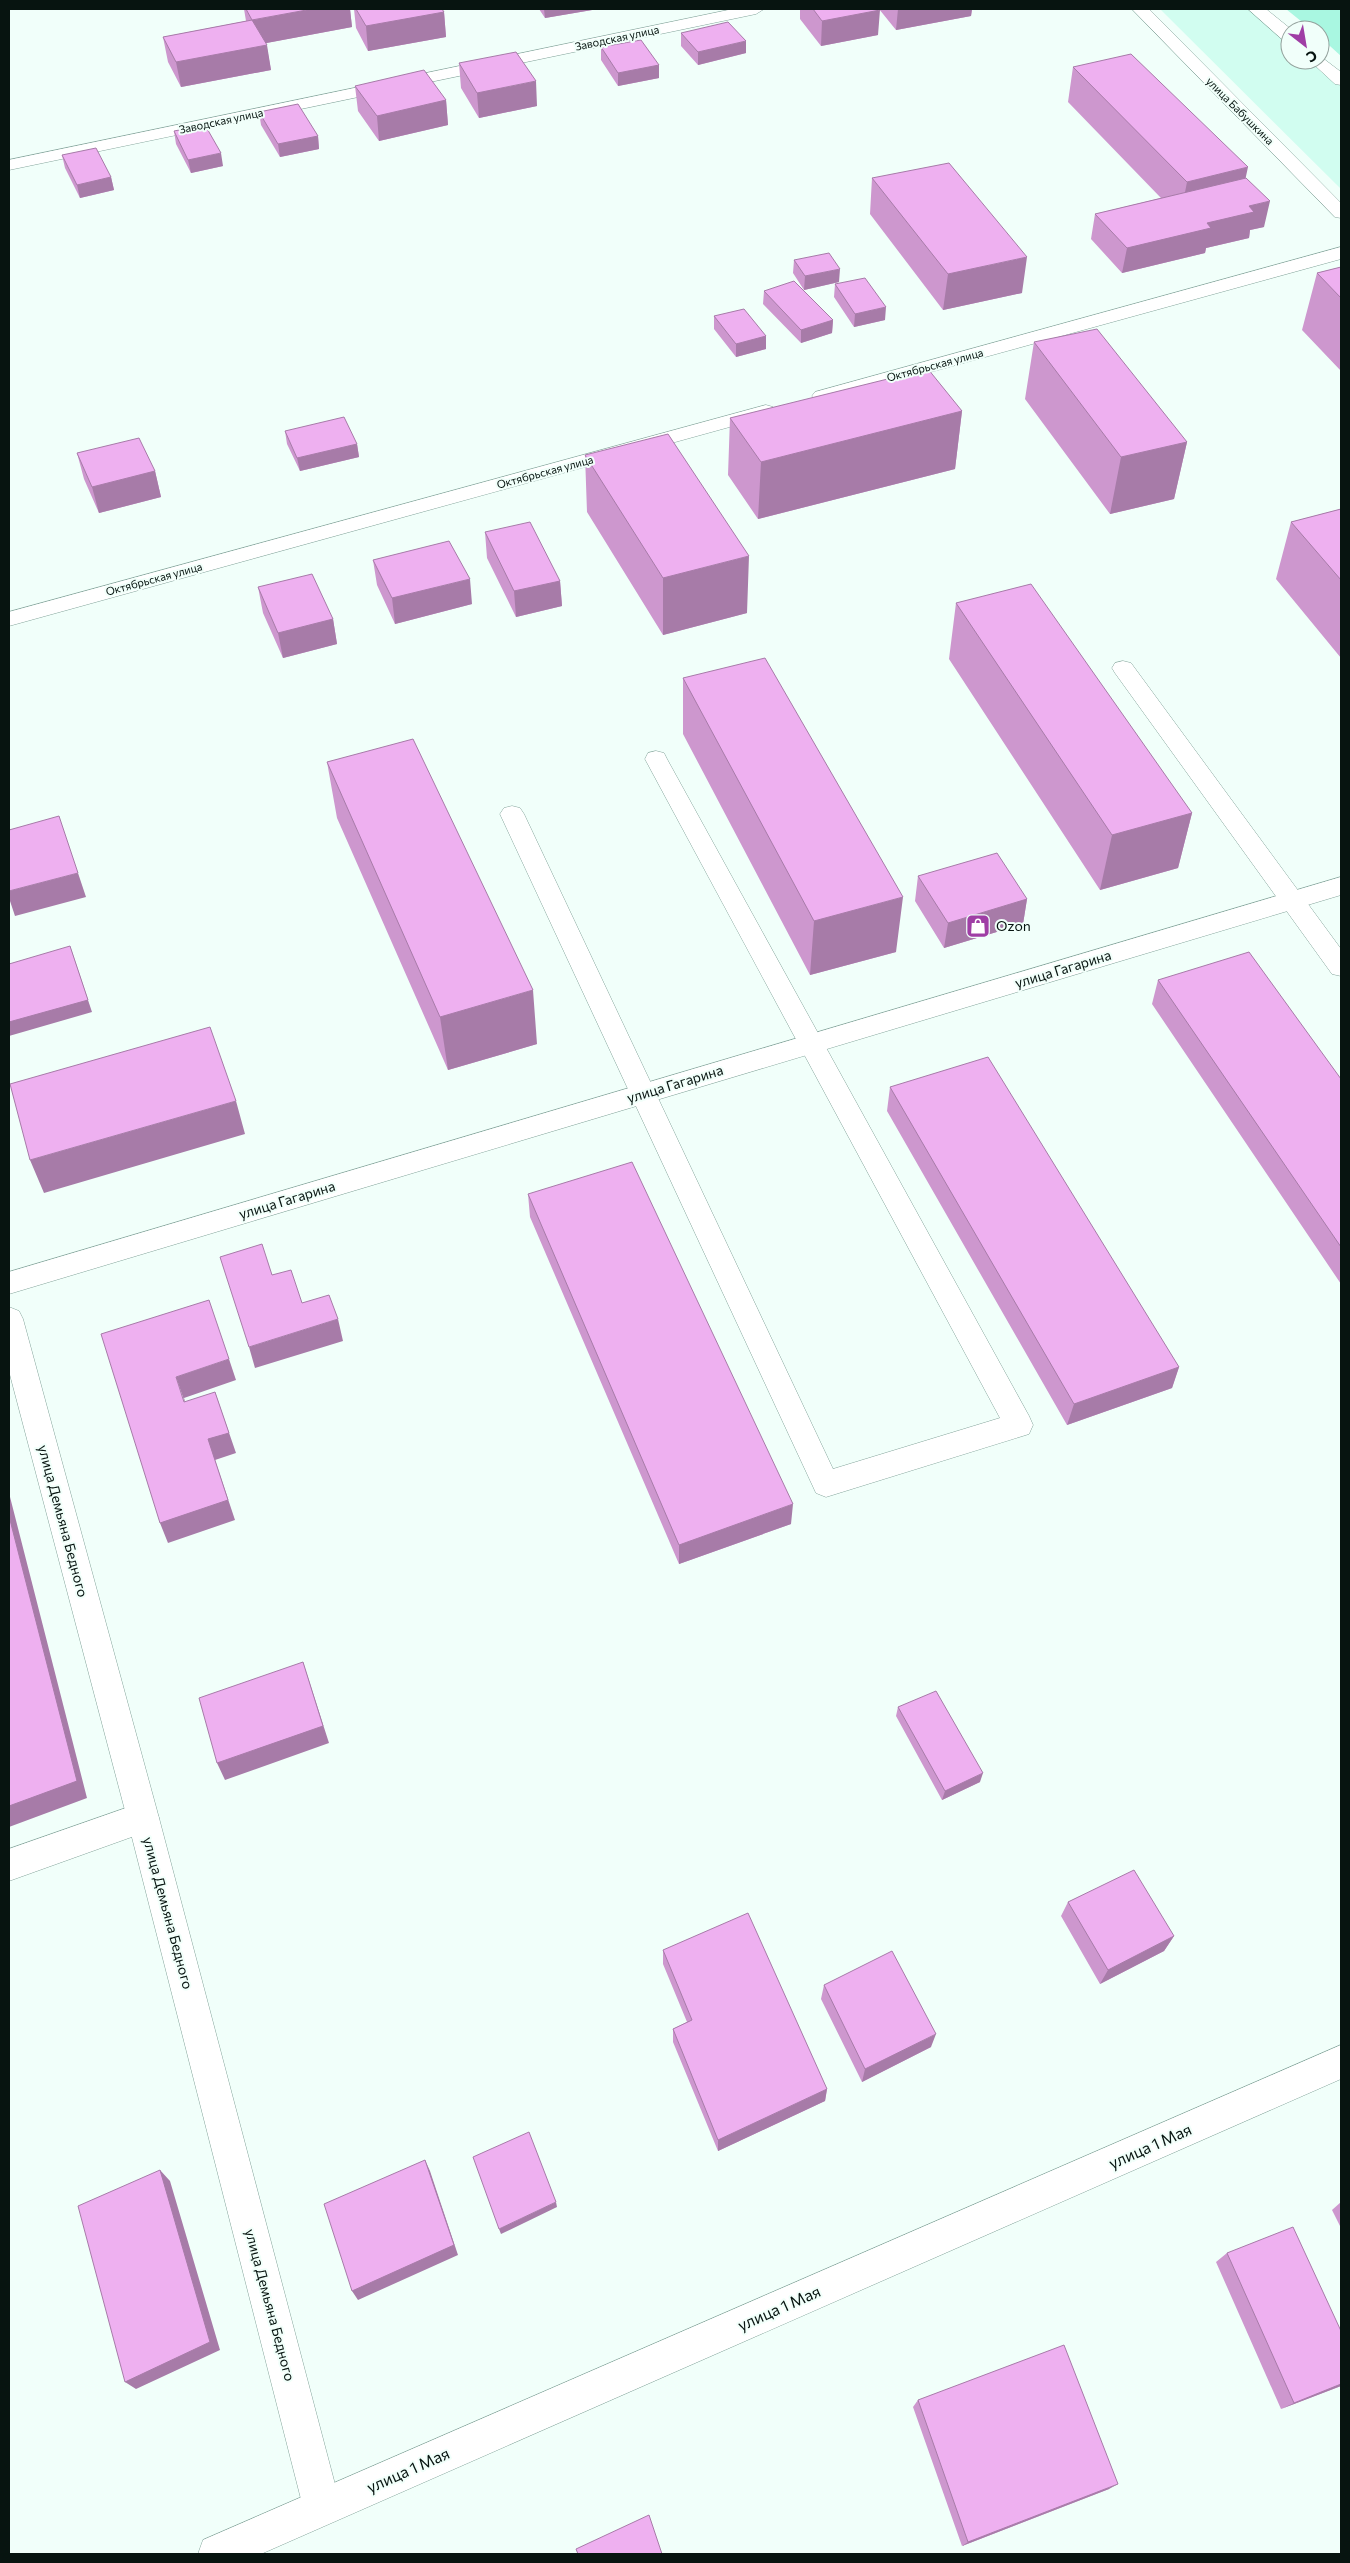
<svg xmlns="http://www.w3.org/2000/svg" width="1350" height="2563" font-family="Commissioner,sans-serif">
<rect width="100%" height="100%" fill="#f1fffa"/>
<path fill="#d1fdf0" d="M1160,9h106l25,21 -1,30h30v-5l21,18v116z"/>
<path fill="#a9f7e1" d="M1286,9h55v47l-21,-19v-7h-8z"/>
<g fill="none" stroke-linecap="round" stroke-linejoin="round">
<g stroke="#84a49b" stroke-width="1">
<path id="service" d="M1248,9h18l26,21 -2,12 -6,-1z
M1320,56l21,16v13l-6,-1 -26,-24h11z
M1123,661l8,2 210,286v27l-9,-2 -217,-301 -3,-5 3,-5z
M656,751l8,2 3,6 362,657 4,9 -4,9 -203,63 -10,-4 -316,-679 4,-6 8,-2 8,2 4,6 309,655 167,-51 -355,-659 3,-6z
M143,1802l11,5 5,11 -5,11 -145,52v-32z"/>
</g>
<g stroke="#84a49b" stroke-width="1">
<path id="minor" d="M733,9h31l-8,5 -747,156v-10z
M1132,9h17l192,194v15l-6,-1z
M1341,877v18l-1332,399v-22z
M1341,2045v34l-1080,475h-63l5,-14z"/>
</g>
<g stroke="#84a49b" stroke-width="1">
<path id="tertiary" d="M1341,247v12l-512,141h-14l-3,-4 3,-4z
M766,405l7,2 3,4 -3,4 -764,211v-14z
M9,1307l10,4 4,8 136,499 182,689 -6,13 -13,6 -13,-6 -6,-13 -176,-689 -118,-447z"/>
</g>
<use href="#service" fill="#fff" fill-rule="evenodd"/>
<use href="#minor" fill="#fff" fill-rule="evenodd"/>
<use href="#tertiary" fill="#fff" fill-rule="evenodd"/>
</g>
<path fill="#cd97ce" d="M244,9h106l2,18 -86,16 5,27 -90,17 -13,-25 -5,-25 83,-16z
M354,9h88l2,3 2,25 -78,14 -12,-23z
M539,9h59l-53,9z
M800,9h78v26l-57,11 -21,-27z
M879,9h93l-1,7 -75,14z
M681,33l65,20 -48,12 -17,-19z
M601,47l58,18v13l-41,8 -17,-26z
M459,63l78,43 -58,12 -18,-30z
M1073,67l173,111 18,49 -14,3 -1,8 -43,10 -1,5 -83,20 -31,-34 4,-25 66,-16 -93,-96z
M355,86l91,14 2,25 -69,16 -21,-30z
M259,112l59,24 1,13 -39,8 -19,-32z
M174,131l49,35 -32,7 -15,-29z
M62,155l49,22 3,13 -34,8 -15,-30z
M872,178l150,115 -79,17 -73,-96z
M794,260l45,22 -35,8 -11,-17z
M1341,267v104l-39,-41 15,-57z
M835,284l50,36 -31,7 -20,-30z
M764,291l69,29 -1,13 -31,10 -38,-39z
M714,316l52,20v13l-30,8 -22,-28z
M1034,342l153,100 -13,57 -64,15 -85,-115z
M962,411l-7,58 -197,50 -30,-44 2,-57z
M285,431l72,13 2,13 -59,14 -13,-27z
M77,453l78,18 6,26 -62,16 -15,-34z
M585,455l162,158 -84,22 -76,-123z
M1341,509v149l-65,-79 15,-57z
M485,532l75,49 2,25 -46,11 -29,-59z
M373,560l99,44 -77,20 -18,-39z
M258,587l75,32 4,25 -54,14 -20,-45z
M956,603l236,210 -14,55 -78,22 -151,-231z
M683,678l213,274 -86,23 -127,-241z
M327,762l210,282 -89,26 -111,-252z
M918,876l109,23 -4,25 -79,24 -29,-47z
M1158,980l183,99v205l-189,-280z
M890,1087l289,280 -7,21 -105,37 -180,-314z
M528,1194l263,330 -112,40 -149,-347z
M898,1707l82,75 -38,18 -46,-84z
M1068,1902l106,34 -10,15 -64,33 -39,-68z
M663,1950l164,139 -2,12 -107,50 -45,-109v-13l14,-7 -24,-58z
M824,1985l107,62 -69,35 -41,-83z
M1341,2202v26l-9,-18z
M1227,2253l114,78v55l-60,23 -65,-147z
M918,2400l191,89 -147,57 -49,-139z"/>
<path fill="#a77ba8" d="M312,9h38l2,18 -96,18 -4,-25z
M544,9h54l-53,9z
M898,9h74l-1,7 -75,14z
M880,10l-2,25 -57,11 1,-25z
M444,12l2,25 -78,14 -2,-25z
M746,41v12l-48,12v-13z
M267,45l4,25 -90,17 -5,-25z
M659,65v13l-41,8v-13z
M536,81l1,25 -58,12 -2,-25z
M446,100l2,25 -69,16 -2,-25z
M318,136l1,13 -39,8 -2,-13z
M221,153l2,13 -32,7 -3,-13z
M1248,167l-8,37 -60,14 7,-36z
M111,177l3,13 -34,8 -3,-13z
M1270,201l-6,26 -14,3 -1,8 -43,10 -1,5 -83,20 5,-25 80,-25 42,-17z
M1027,257l-5,36 -79,17 5,-36z
M840,269l-1,13 -35,8 1,-14z
M886,307l-1,13 -31,7 1,-13z
M833,320l-1,13 -31,10v-13z
M766,336v13l-30,8v-13z
M962,411l-7,58 -197,50 3,-57z
M1187,442l-13,57 -64,15 11,-57z
M357,444l2,13 -59,14 -3,-13z
M155,471l6,26 -62,16 -7,-26z
M749,556l-2,57 -84,22v-57z
M470,579l2,25 -77,20 -3,-26z
M560,581l2,25 -46,11 -2,-26z
M333,619l4,25 -54,14 -5,-25z
M1192,813l-14,55 -78,22 12,-55z
M78,873l8,24 -71,19 -6,-18v-7z
M903,897l-7,55 -86,23 4,-54z
M1027,899l-4,25 -79,24 4,-25z
M70,946l22,66 -83,24v-14z
M533,990l4,54 -89,26 -8,-53z
M236,1101l9,33 -201,59 -14,-33z
M338,1319l5,22 -88,27 -6,-21z
M229,1359l7,21 -52,18 8,25 -16,-46z
M1179,1367l-7,21 -105,37 7,-21z
M215,1392l21,61 -21,7 20,60 -67,23 -8,-20 48,-84z
M9,1493l78,305 -78,29z
M793,1504l-2,20 -112,40v-19z
M303,1662l26,81 -104,37 -8,-17z
M983,1773l-3,9 -38,18 3,-9z
M1174,1936l-10,15 -64,33 8,-14z
M936,2034l-5,13 -69,35 3,-13z
M827,2089l-2,12 -107,50v-11z
M425,2160l5,11 28,84 -100,45 -6,-9z
M160,2170l10,11 50,169 -84,39 -11,-7z
M556,2202l1,5 -56,27 -2,-5z
M1341,2384v2l-60,23 13,-6z
M1118,2484l-9,5 -147,57 6,-4z"/>
<path fill="#eeb0f0" stroke="#a77ba8" d="M246,9h66l-60,11z
M356,9h86l2,3 -78,14z
M813,9h65l2,1 -58,11z
M252,20l15,25 -91,17 -13,-25z
M728,22l18,19 -48,11 -17,-19z
M641,40l18,25 -41,8 -17,-26z
M516,52l20,29 -59,12 -18,-30z
M1131,54l117,113 -61,15 -114,-115z
M424,70l22,30 -69,16 -22,-30z
M298,104l20,32 -40,8 -19,-32z
M205,125l16,28 -33,7 -14,-29z
M96,148l15,29 -34,8 -15,-30z
M949,163l78,94 -79,17 -76,-96z
M1246,178l24,23 -21,5 5,6 -47,11 4,5 -84,20 -32,-34z
M829,253l11,16 -35,7 -11,-16z
M1341,267v31l-24,-25z
M865,278l21,29 -31,7 -20,-30z
M794,281l39,39 -32,10 -37,-39z
M744,309l22,27 -30,8 -22,-28z
M1097,329l90,113 -66,15 -87,-115z
M928,369l34,42 -201,51 -31,-44z
M344,417l13,27 -60,14 -12,-27z
M668,434l81,122 -86,22 -78,-123z
M139,438l16,33 -63,16 -15,-34z
M1341,509v71l-50,-58z
M530,522l30,59 -46,10 -29,-59z
M449,541l21,38 -78,19 -19,-38z
M312,574l21,45 -55,14 -20,-46z
M1031,584l161,229 -80,22 -156,-232z
M765,658l138,239 -89,24 -131,-243z
M413,739l120,251 -93,27 -113,-255z
M59,816l19,57 -69,18v-61z
M997,853l30,46 -79,24 -30,-47z
M70,946l18,54 -79,22v-58z
M1249,952l92,127v168l-183,-267z
M210,1027l26,74 -206,59 -20,-76z
M988,1057l191,310 -105,37 -184,-317z
M632,1162l161,342 -114,41 -151,-351z
M262,1244l10,31 19,-5 11,33 27,-8 9,24 -89,28 -29,-90z
M209,1300l20,59 -53,18 8,25 31,-10 14,41 -21,6 20,61 -68,23 -59,-189z
M9,1516l68,265 -68,25z
M303,1662l20,64 -106,37 -18,-65z
M936,1691l47,82 -38,18 -47,-84z
M1134,1870l40,66 -66,34 -40,-68z
M748,1913l79,176 -109,51 -45,-111 19,-9 -29,-70z
M892,1951l44,83 -71,35 -41,-84z
M529,2132l27,70 -57,27 -26,-72z
M425,2160l29,85 -102,46 -28,-87z
M160,2170l50,172 -85,40 -47,-176z
M1293,2227l48,104v53l-47,19 -67,-150z
M1064,2345l54,139 -150,58 -50,-142z
M649,2515l13,39h-84l-2,-5z"/>
<defs>
<g id="shop-square" transform="scale(1.25)"><rect x="-9" y="-9" width="18" height="18" rx="4" fill="#9f3ea5" stroke="#f1fffa"/><path d="M-5-2.5h2.3a2.7 3.5 0 0 1 5.4 0H5L5.5 6h-11ZM-1.5-2.5h3a1.5 2.3 0 0 0-3 0Z" fill="#fff"/></g>
</defs>
<g fill-rule="evenodd">
<use href="#shop-square" x="978" y="926"/>
</g>
<g text-anchor="middle" stroke-width="4" stroke-linejoin="round" paint-order="stroke">
<g font-size="11" fill="#071410" stroke="#f1fffa">
<text transform="translate(617 38) rotate(-12)" y="4">Заводская улица</text>
<text transform="translate(1240 111) rotate(45)" y="4">улица Бабушкина</text>
<text transform="translate(221 121) rotate(-12)" y="4">Заводская улица</text>
<text transform="translate(935 365) rotate(-15)" y="4">Октябрьская улица</text>
<text transform="translate(545 472) rotate(-15)" y="4">Октябрьская улица</text>
<text transform="translate(154 579) rotate(-15)" y="4">Октябрьская улица</text>
</g>
<g font-size="14" fill="#071410" stroke="#f1fffa" text-anchor="start">
<text x="996" y="931">Ozon</text>
</g>
<g font-size="14" fill="#071410" stroke="#f1fffa">
<text transform="translate(1063 969) rotate(-17)" y="5">улица Гагарина</text>
<text transform="translate(675 1084) rotate(-17)" y="5">улица Гагарина</text>
<text transform="translate(287 1200) rotate(-17)" y="5">улица Гагарина</text>
<text transform="translate(63 1521) rotate(75)" y="5">улица Демьяна Бедного</text>
<text transform="translate(168 1913) rotate(75)" y="5">улица Демьяна Бедного</text>
<text transform="translate(270 2305) rotate(75)" y="5">улица Демьяна Бедного</text>
</g>
<g font-size="16" fill="#071410" stroke="#f1fffa">
<text transform="translate(1150 2146) rotate(-24)" y="6">улица 1 Мая</text>
<text transform="translate(779 2308) rotate(-24)" y="6">улица 1 Мая</text>
<text transform="translate(408 2470) rotate(-24)" y="6">улица 1 Мая</text>
</g>
</g>
<rect width="1350" height="2563" fill="none" stroke="#071410" stroke-width="20"/>
<g transform="translate(1305 45) rotate(149)"><circle r="24" fill="#f1fffa" stroke="#93a19c"/>
<path d="M0-4L9 19L0 12L-9 19Z" fill="#9f3ea5"/>
<text y="-8" font-size="14" font-weight="bold" text-anchor="middle" fill="#071410">С</text>
</g>
</svg>
